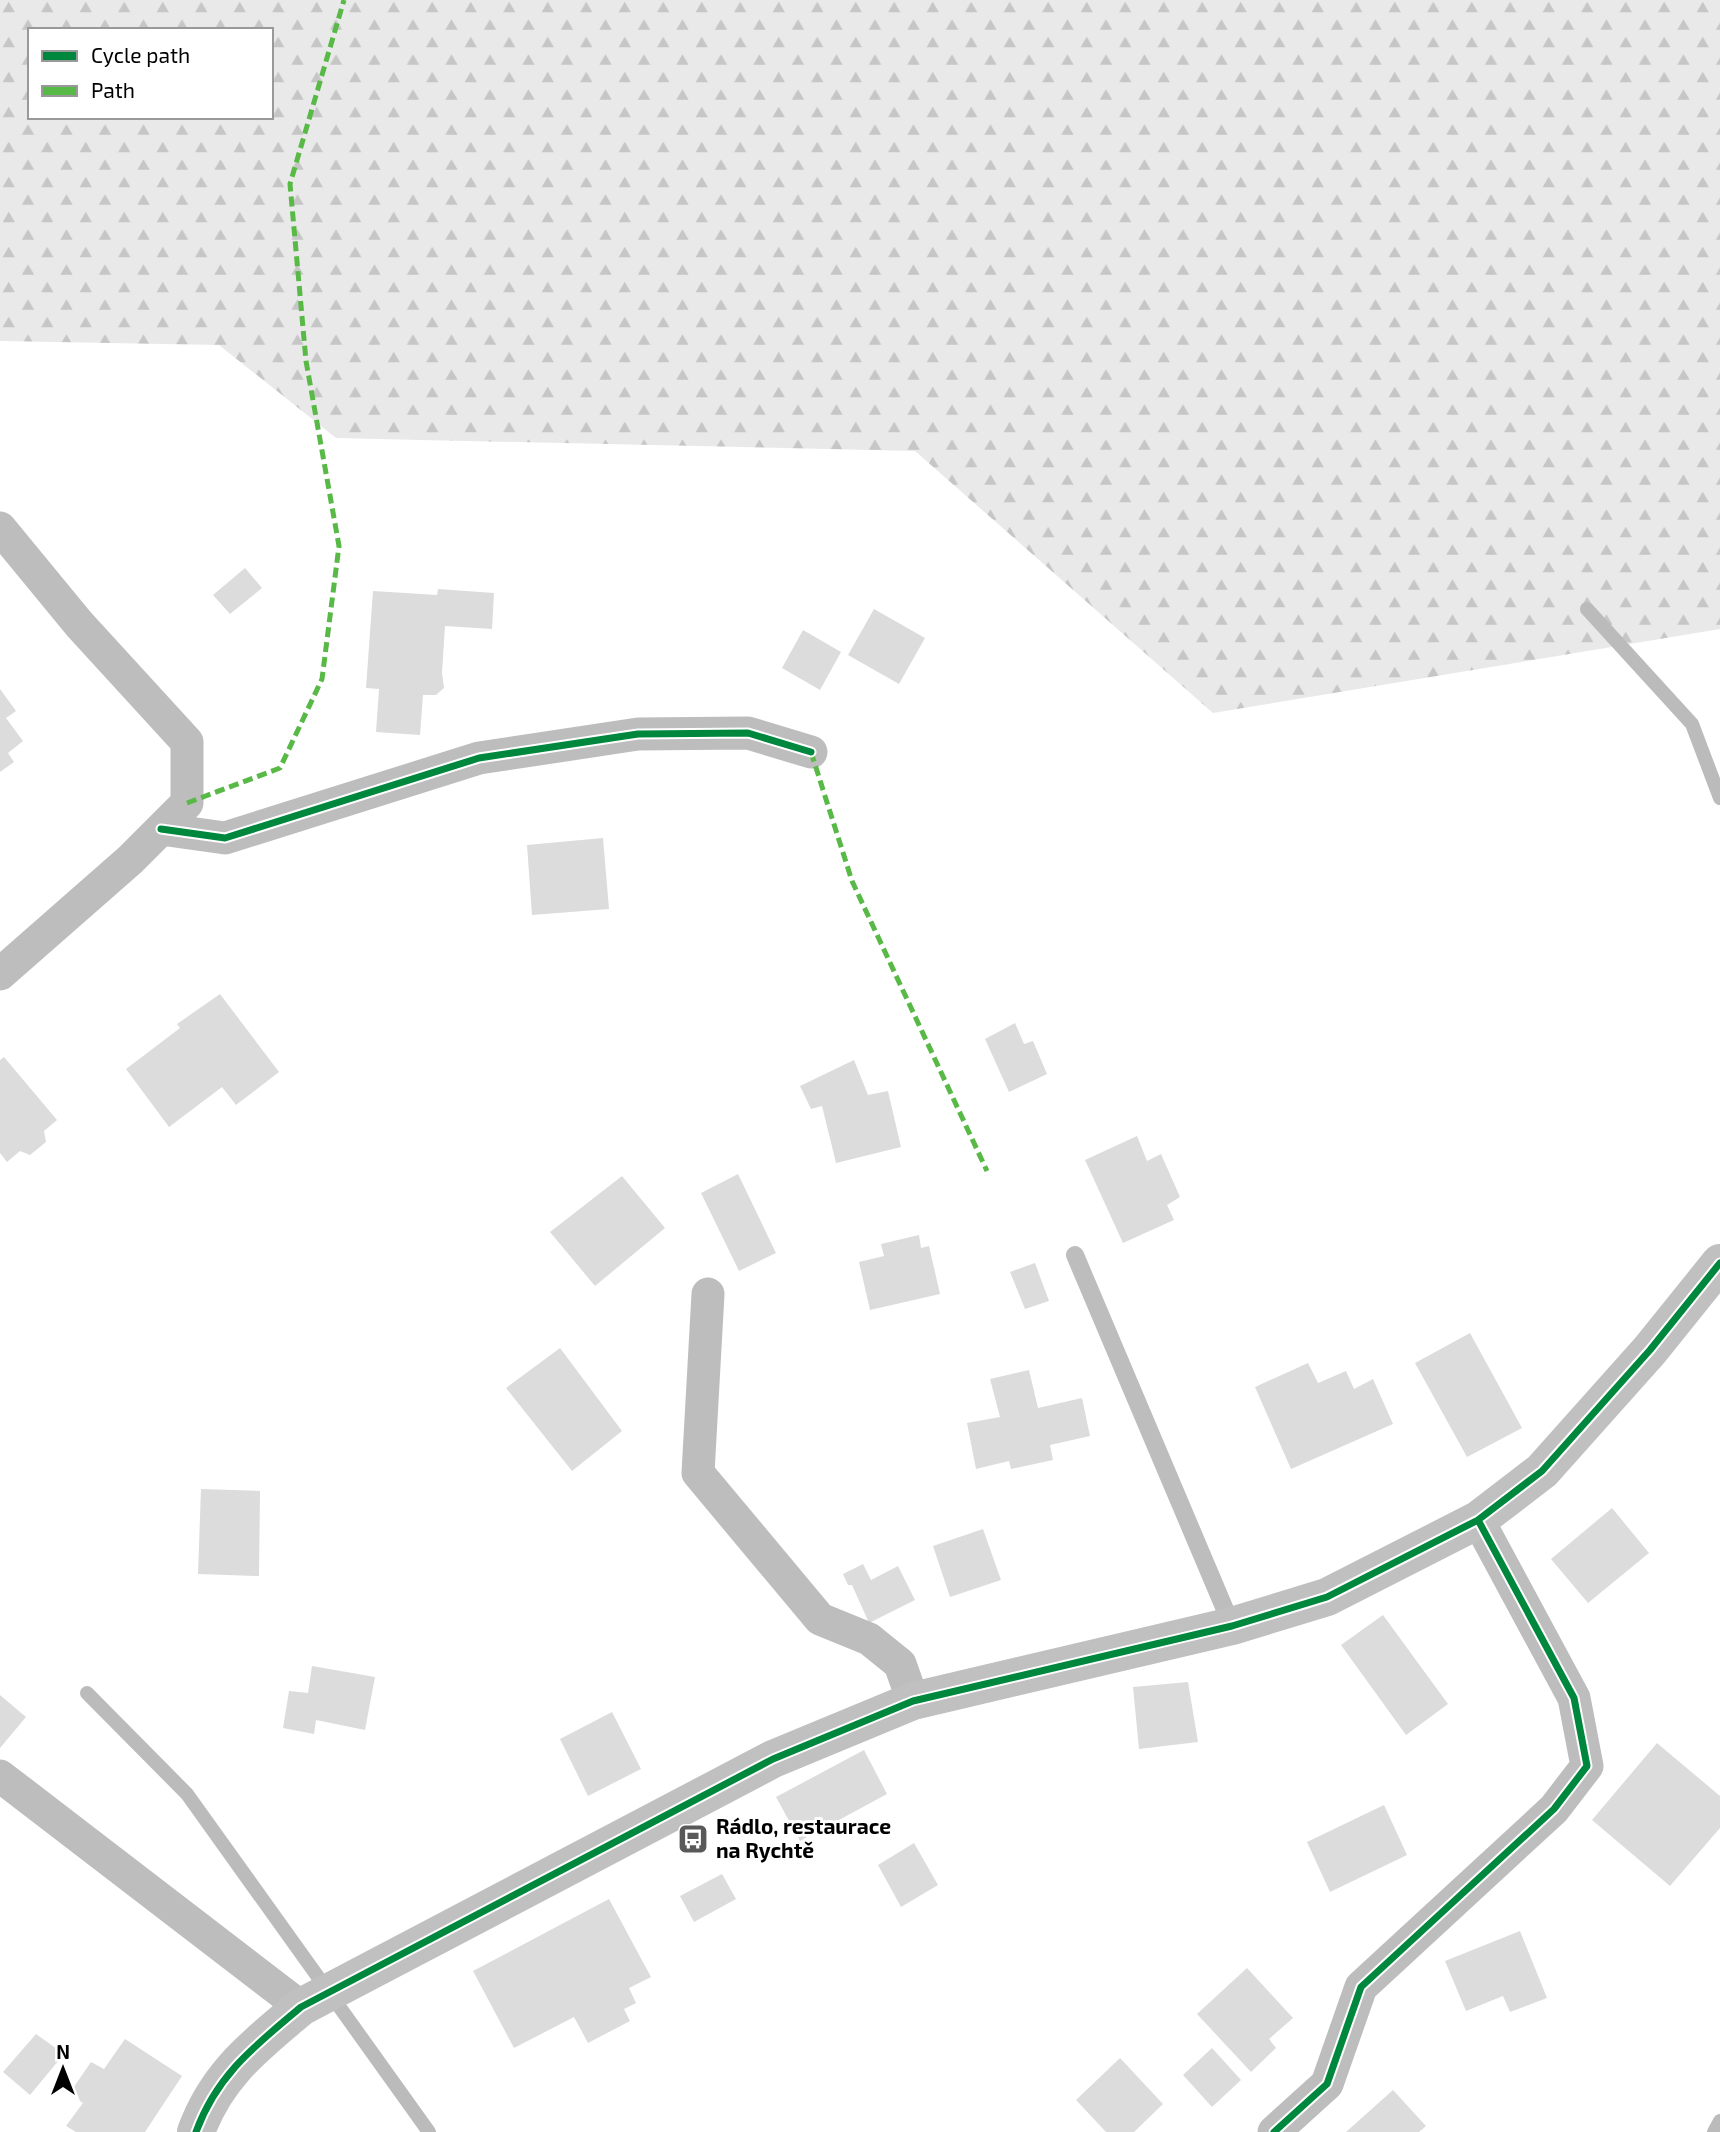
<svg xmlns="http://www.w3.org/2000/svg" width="1720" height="2132" font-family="'Exo 2',sans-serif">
<defs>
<pattern id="forest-firs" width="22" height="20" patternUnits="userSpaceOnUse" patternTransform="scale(1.75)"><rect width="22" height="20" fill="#e9e9e9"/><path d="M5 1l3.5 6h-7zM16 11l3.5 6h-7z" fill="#c6c6c6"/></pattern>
</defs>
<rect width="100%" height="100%" fill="#fff"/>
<path fill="url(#forest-firs)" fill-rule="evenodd" d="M0,0h1720v629l-507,84 -298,-262 -579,-13 -117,-93 -219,-4zM30,30h241v87h-241z"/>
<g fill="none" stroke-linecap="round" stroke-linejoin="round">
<path stroke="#bbb" stroke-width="14" d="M1587,609l105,115 28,74
M87,1693l100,101 242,338
M1714,2132l6,-11"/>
</g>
<path fill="#dcdcdc" d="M245,568l17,20 -32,26 -17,-19z
M438,589l56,4 -2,36 -47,-3 -3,47 2,15 -8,7h-13l-3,40 -44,-3 3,-43 -13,-1 7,-97 64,4z
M874,609l51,29 -26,46 -51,-29z
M803,630l38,22 -21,38 -38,-22z
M0,689l16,22 -10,7 17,23 -15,12 6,9 -14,10z
M603,838l6,71 -77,6 -5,-70z
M220,994l59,78 -43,33 -14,-18 -53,40 -43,-58 54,-41 -3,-4z
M1015,1023l9,21 9,-3 14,33 -38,18 -24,-53z
M4,1057l53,63 -13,11 2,11 -16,13 -10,-4 -13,11 -7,-9v-93z
M854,1060l14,35 20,-4 13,56 -65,16 -14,-57 -11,3 -11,-23z
M1137,1136l10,25 14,-7 19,43 -13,8 7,15 -51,23 -38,-83z
M738,1174l38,79 -37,18 -38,-78z
M622,1176l43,52 -70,58 -45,-54z
M919,1235l2,13 8,-2 11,48 -70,16 -11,-48 25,-6 -3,-12z
M1035,1263l14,38 -24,8 -15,-37z
M1470,1333l52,95 -55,29 -52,-94z
M560,1348l62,83 -50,40 -66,-83z
M1308,1363l10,20 28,-12 8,18 19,-10 20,45 -102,45 -36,-82z
M1029,1370l9,38 44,-10 8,38 -40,9 3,15 -42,9 -2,-8 -33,8 -9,-46 33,-6 -10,-38z
M201,1489l59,2 -1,85 -61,-2z
M1612,1508l37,45 -61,50 -37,-44z
M983,1529l18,51 -51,17 -17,-51z
M863,1564l8,16 27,-14 17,34 -46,23 -17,-38h-4l-5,-11z
M1383,1615l65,89 -42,31 -65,-90z
M312,1666l63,11 -10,53 -49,-10 -2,14 -31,-6 6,-37 19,2z
M1188,1682l10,60 -59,7 -6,-62z
M0,1695l26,22 -26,31z
M612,1712l29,57 -53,27 -28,-57z
M1657,1743l63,53v32l-50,58 -78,-66z
M864,1750l23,44 -87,47 -24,-44z
M1384,1805l23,50 -77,37 -23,-50z
M914,1843l24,42 -37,22 -23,-42z
M722,1874l14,25 -42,23 -14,-26z
M609,1899l42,78 -22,11 7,15 -12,6 6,12 -42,22 -14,-26 -60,31 -41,-77z
M1520,1931l27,67 -37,14 -7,-16 -37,15 -21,-50z
M1247,1968l46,50 -24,21 7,9 -25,24 -54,-58z
M36,2034l28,20 -34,41 -27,-23z
M125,2039l57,37 -37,56h-69l-10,-6 17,-23 -14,-9 22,-32 13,7z
M1212,2048l29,32 -29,27 -29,-32z
M1120,2058l43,46 -29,28h-28l-30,-32z
M1393,2090l33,36 -7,6h-73z"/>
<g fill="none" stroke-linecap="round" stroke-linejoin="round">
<path stroke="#bdbdbd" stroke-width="18" d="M1075,1255l157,371"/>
<path stroke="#bdbdbd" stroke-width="33" d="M0,528l79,96 108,118v61l-57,57 -130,114
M161,829l64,9 254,-80 159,-24 110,-1 63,19
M708,1294l-10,179 122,146 49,20 31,25 13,37
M0,1776l301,231
M1274,2132l53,-48 34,-97 193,-178 33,-43 -13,-68 -96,-178"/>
<path stroke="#c0c0c0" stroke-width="38" d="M196,2132c21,-58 60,-87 105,-125l472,-248 140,-58 319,-75 95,-29 151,-77 64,-49 108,-121 70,-87"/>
<path stroke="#58b947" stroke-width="5" stroke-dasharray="10 5" stroke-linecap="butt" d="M811,752l41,129 135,290
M187,803l93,-35 42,-89 17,-133 -33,-185 -16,-177 54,-184"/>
<g stroke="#fff" stroke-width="11">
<path id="cycleway" d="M161,829l64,9 254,-80 159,-24 110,-1 63,19
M196,2132c21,-58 60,-87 105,-125l472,-248 140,-58 319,-75 95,-29 151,-77 64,-49 108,-121 70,-87
M1274,2132l53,-48 34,-97 193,-178 33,-43 -13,-68 -96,-178"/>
</g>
<use href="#cycleway" stroke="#00873e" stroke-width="7"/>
</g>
<defs>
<g id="bus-square" transform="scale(1.575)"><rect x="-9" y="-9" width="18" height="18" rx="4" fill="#595959" stroke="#fff"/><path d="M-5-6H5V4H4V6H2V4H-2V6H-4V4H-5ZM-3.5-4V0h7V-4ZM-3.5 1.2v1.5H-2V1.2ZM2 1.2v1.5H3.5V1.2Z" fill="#fff"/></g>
</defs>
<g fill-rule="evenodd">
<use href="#bus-square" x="693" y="1839"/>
</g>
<g text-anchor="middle" stroke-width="6" stroke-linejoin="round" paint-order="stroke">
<g font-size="21" font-weight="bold" fill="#000" stroke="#fff" text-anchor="start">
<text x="716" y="1834">Rádlo, restaurace<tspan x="716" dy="24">na Rychtě</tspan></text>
</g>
</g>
<rect x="28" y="28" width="245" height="91" fill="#ffffff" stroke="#999999" stroke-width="2"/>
<rect x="42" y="51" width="35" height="10" fill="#00873e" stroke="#999999" stroke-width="2"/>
<text x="91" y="63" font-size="21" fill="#000000">Cycle path</text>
<rect x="42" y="86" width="35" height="10" fill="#58b947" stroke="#999999" stroke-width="2"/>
<text x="91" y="98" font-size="21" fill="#000000">Path</text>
<g transform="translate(63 2069)" stroke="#ffffff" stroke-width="5" paint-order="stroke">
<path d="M0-5L12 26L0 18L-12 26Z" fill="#000000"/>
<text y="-10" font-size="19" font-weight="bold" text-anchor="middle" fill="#000000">N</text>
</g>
</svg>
